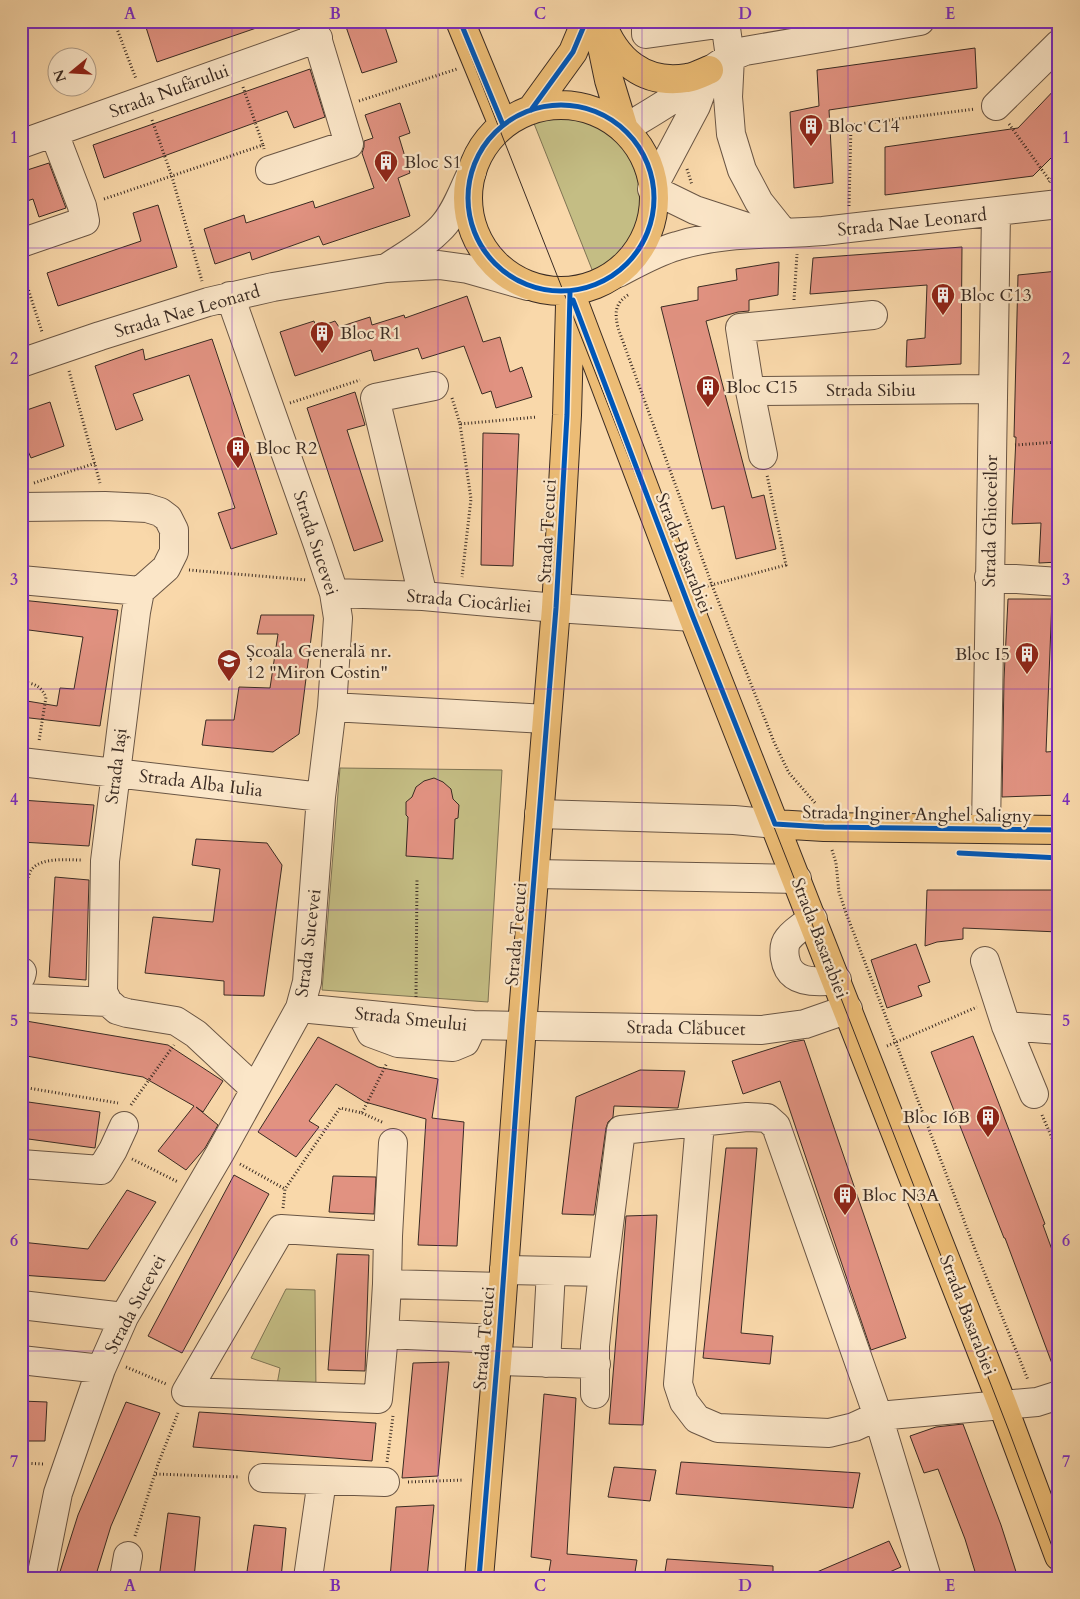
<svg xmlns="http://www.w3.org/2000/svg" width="1080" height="1599" font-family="Cardo,serif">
<rect width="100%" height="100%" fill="#f9d8aa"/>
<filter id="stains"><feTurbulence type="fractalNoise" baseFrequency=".004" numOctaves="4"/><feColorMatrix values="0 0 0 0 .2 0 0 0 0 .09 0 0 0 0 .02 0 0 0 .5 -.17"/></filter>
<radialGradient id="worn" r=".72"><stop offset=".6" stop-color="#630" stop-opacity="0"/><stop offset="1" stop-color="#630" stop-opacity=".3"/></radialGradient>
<path fill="#c4bd84" stroke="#7f7454" d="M575,116c10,3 20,5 28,11 33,25 52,80 25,116 -9,13 -22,21 -35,29l-60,-151 23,-4z
M340,768l162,2 -14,232 -166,-12z
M286,1289l29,1 1,102 -40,-2 4,-22 -29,-10z"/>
<path fill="#e19281" stroke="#3a2b23" d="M144,21h123l1,3 -111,38z
M344,21h39l14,41 -35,11z
M975,48l2,40 -148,22 4,73 -39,5 -4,-76 29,-6 -2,-36z
M310,69l15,48 -31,11 -7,-17 -183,67 -11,-33z
M1059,85v65l-26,26 -148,19v-48l133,-19z
M400,103l10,30 -11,4 11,36 -12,5 12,38 -87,29 -4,-9 -67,24 -2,-8 -35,12 -11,-35 40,-14 2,8 67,-22 2,7 59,-20 -12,-35 2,-6v-6l9,-3 -8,-23z
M49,163l17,45 -27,9 -6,-18 -12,4v-31z
M158,205l19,62 -119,39 -11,-33 94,-32 -8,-28z
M962,247l-1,117 -55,3 1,-27 18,-2 2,-53 -117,9 3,-36z
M779,262l-1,33 -29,5v11l-11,1 -32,9 46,177 12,-3 12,54 -40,10 -12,-53 -12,3 -51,-202 37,-7v-13l39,-7 -1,-11z
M1058,271l-1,180 -4,70h6v41l-20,1 2,-40 -29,1 4,-87h-2l4,-162z
M467,296l16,46 17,-5 10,35 12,-5 10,30 -36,11 -5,-17 -9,3 -18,-48 -42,13 -4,-11 -44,13 -3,-11 -76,26 -15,-44 34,-11 2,7 19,-7 4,6 31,-10 2,8 32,-10 1,3z
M212,339l65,195 -46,15 -13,-36 17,-5 -46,-133 -56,19 10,26 -27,10 -21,-64 48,-17 2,11z
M355,392l10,33 -18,5 36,111 -29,10 -47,-143z
M50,402l14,44 -33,12 -10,-23v-23z
M483,433l36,1 -6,132 -32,-1z
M1008,599h44l-6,153 13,-1v44l-57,2 2,-118z
M21,600l97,10 -18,116 -79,-9v-17l36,6 3,-18 14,1 9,-52 -62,-8z
M261,615h53l-15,119 -26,18 -71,-7 4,-25h28l5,-33 31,1 8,-54h-21z
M434,778l9,4 8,7 2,10 6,6 -1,13 -3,1 -2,40 -47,-3 2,-39 -2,-2v-13l6,-5 4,-10 8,-6z
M21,800l73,5 -5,41 -68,-4z
M196,839l71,4 15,22 -18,131 -40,-1v-14l-79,-8 8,-56 60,5 7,-53 -28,-4z
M55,877l34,3 -3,100 -37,-3z
M927,890h132v42l-96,-4v11l-26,3 -12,4z
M916,944l14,38 -12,4 4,10 -35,12 -16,-48z
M26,1021l142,24 55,36 -20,31 -7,-5 22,18 -13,23 -19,22 -28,-19 36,-45 -51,-29 -122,-22v-18z
M973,1036l72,188 -2,1 16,44v108h-2l-52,-139h-1l-73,-186z
M318,1037l60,30 60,12 -6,39 32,4 -7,124 -39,-1 8,-126 -61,-17 -29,-18 -27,37 10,6 -23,30 -38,-25z
M804,1040l102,298 -35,12 -91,-269 -37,13 -11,-33 60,-19z
M640,1070l45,1 -7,37 -64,-2 -1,11 -5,5 -2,6 -12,87 -32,-1 14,-117z
M21,1101l79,11 -5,36 -74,-10z
M726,1148h31l-16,185 32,3 -3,28 -67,-6z
M234,1175l35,19 -87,159 -34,-17z
M333,1176l43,1 -2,37 -45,-2z
M127,1190l29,12 -51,79 -84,-6v-33l67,7z
M657,1215l-14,210 -34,-1 17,-208z
M337,1254l32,1 -4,116 -37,-1z
M449,1362l-11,114 -36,2 11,-115z
M544,1394l32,4 -9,156 70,6 -3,18h-86l3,-18 -20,-3z
M21,1401l26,1 -2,39h-24z
M126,1402l34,11 -49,113 -16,52h-37l20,-63z
M199,1412l177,11 -4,38 -179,-14z
M963,1424l38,101 17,53h-41l-12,-39 -27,-70 -14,4 -14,-37 26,-9z
M681,1462l179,11 -7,35 -177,-14z
M614,1467l42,3 -6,31 -42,-4z
M434,1505l-7,73h-37l6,-71z
M168,1513l32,4 -6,61h-35z
M254,1525l32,3 -5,50h-35z
M889,1541l12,26 -25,11h-73z
M667,1559l106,7v12h-109z"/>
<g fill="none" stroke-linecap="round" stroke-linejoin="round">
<g stroke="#6a5645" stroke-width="30">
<path id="minor" d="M646,21v13l79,-11
M725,21l5,36 -2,40 3,37 11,36 17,32 24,30
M709,71l-13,35 -44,83 43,21 58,19
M996,106l63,-62
M624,129c18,-11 36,-21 53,-33 23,-16 41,-35 68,-45l175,-30
M21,144l297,-106
M270,170l79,-26 -37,-123
M21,243l64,-22 -3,-15 -28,-73
M388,267c18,-12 38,-23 54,-40 14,-15 21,-37 30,-55
M618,273c19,-10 38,-21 59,-27 48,-15 97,-11 146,-15l236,-27
M873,315l-133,13 10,63 242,-2
M21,363l79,-27 108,-34 65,-15 113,-19 53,-3 29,4 60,17
M750,391l13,64
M21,507l84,-1 42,2 13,4 8,6 6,12v22l-8,16 -26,23 -4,21 -31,249 -2,131 5,10 9,8 10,3 49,8 20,13 59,55
M989,577l70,5
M21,580l119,11
M334,593l89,3 133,12 137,9
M423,596l-48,-198 59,-12
M332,707l214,12
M21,762l300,35
M539,814l195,6 41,4
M986,829l10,-616
M535,874l262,5
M813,919c-9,6 -18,11 -25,20 -4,5 -4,13 -3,19 4,26 31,25 52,22
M985,961l21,65 28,68
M21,976l1,-4
M21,998l87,4
M300,1008l173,17 289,5 43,-6 43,-15
M362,1015l9,18 27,10 55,4 12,-5 8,-17
M1006,1026l53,4
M21,1164l80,6 12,-20 11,-24
M388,1236l5,-93
M504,1270l99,2 18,-142 126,-13 20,1 9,8 102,290 -24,11 -25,6 -111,-5 -21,-9 -13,-17 -6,-18 22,-261
M21,1305l103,12
M384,1334l3,-50
M499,1339l-115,-5 -6,65 -192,-7 95,-163 107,7 -1,48 115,3
M21,1360l80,9
M497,1361l99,3
M546,1363l5,-92
M595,1394v-48l8,-74
M263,1478l122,4
M41,1578l17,-85 43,-124 23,-52 96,-164 80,-145 7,-26 14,-185 11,-90 6,-89 -4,-25 -16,-48 -88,-249
M124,1578l4,-22
M308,1578l14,-98
M927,1578l-49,-162 159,-14 22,-7"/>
</g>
<g stroke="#3a2b23" stroke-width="30">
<path id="major" d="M460,21l43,104
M601,21c14,39 43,64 86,57 8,-1 15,-5 22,-8
M599,32l10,48 15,49
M468 198a93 93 0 1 1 186 0a93 93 0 1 1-186 0Z
M531,110l42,-58 13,-31
M570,292l123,325 310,789 56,150
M775,824l49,3 235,3
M479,1578l20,-239 23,-313 34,-418 11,-193 3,-110"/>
</g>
<path stroke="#3a2b23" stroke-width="3" stroke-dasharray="1 2.5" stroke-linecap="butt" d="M114,21l22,58
M243,87l20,58
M359,101l98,-32
M152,120l20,57 30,104
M1009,124l41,57
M687,169l5,16
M1049,182l10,-11
M104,199l159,-54 1,4
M849,206l2,-81 124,-16
M21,267l21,65
M628,295c-14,9 -13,19 -10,33l94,257 62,157 15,31 27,31
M794,300l3,-46
M69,371l31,112
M452,398l8,26 77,-7
M290,403l70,-23
M460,424l11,75 -9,78
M1015,445l44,-3
M34,483l62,-20
M189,570l118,10
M704,587l82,-22 -19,-90
M21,682c13,1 20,4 25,15l-7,44
M832,850l4,13 3,29 7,21 132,344 50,123
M21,935h2c1,-14 0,-55 9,-66 10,-12 37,-9 50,-9
M23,950v-15
M416,997l1,-118
M887,1046l90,-39
M21,1085l7,3 90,15
M131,1105l43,-60
M362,1113l22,10
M1042,1115l17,39
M132,1159l46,23
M240,1164l45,25
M283,1208l2,-19 55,-81 22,5 25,-50
M126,1367l40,17
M387,1462l6,-46
M21,1463l23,1
M156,1474l84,3
M408,1482l56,-2
M135,1536l23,-72 20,-51"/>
<use href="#minor" stroke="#fbe6c8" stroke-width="28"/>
<use href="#major" stroke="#ecbc75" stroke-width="28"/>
<path stroke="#3a2b23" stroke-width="1" d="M457,21l354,900 198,510 50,134"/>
<g stroke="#fbe6c8" stroke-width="8">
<path id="cycleway" d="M460,21l43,104
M468 198a93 93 0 1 1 186 0a93 93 0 1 1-186 0Z
M531,110l42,-58 13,-31
M573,300l120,317 82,207 49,3 235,3
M959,853l100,5
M479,1578l20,-239 23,-313 34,-418 11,-193 3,-123"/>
</g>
<use href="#cycleway" stroke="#0057b8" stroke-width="5"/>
</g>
<path fill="none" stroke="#7b2cbf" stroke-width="1" stroke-opacity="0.55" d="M232,21v1557M438,21v1557M642,21v1557M848,21v1557M21,248h1038M21,469h1038M21,689h1038M21,910h1038M21,1130h1038M21,1351h1038"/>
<defs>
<g id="building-pin" transform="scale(1.25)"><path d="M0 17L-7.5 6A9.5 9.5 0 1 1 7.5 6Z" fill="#8f2418" stroke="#fbe6c8"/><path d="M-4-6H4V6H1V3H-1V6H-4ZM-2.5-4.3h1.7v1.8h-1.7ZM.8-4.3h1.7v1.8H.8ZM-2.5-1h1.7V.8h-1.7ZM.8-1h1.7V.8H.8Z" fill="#fff"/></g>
<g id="school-pin" transform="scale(1.25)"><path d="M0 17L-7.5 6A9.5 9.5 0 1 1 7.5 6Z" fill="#8f2418" stroke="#fbe6c8"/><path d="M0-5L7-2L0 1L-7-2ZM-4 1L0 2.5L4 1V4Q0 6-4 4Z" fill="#fff"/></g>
</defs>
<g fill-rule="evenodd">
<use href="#building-pin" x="811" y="126"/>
<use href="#building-pin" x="386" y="162"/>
<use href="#building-pin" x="943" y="295"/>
<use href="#building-pin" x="322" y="333"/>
<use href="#building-pin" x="708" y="387"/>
<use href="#building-pin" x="238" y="448"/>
<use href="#building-pin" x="1027" y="654"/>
<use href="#school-pin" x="229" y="661"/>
<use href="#building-pin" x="988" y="1117"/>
<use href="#building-pin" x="845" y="1195"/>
</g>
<g text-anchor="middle" stroke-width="4.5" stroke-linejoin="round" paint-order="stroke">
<g font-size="18" fill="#3a2b23" stroke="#fbe6c8">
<text transform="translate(169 91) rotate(-20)" y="6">Strada Nufărului</text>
<text transform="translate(912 222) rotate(-6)" y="6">Strada Nae Leonard</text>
<text transform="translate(187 311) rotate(-16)" y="6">Strada Nae Leonard</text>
<text x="871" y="396">Strada Sibiu</text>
<text transform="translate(990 521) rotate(-89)" y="6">Strada Ghioceilor</text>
<text transform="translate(547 531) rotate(-87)" y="6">Strada Tecuci</text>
<text transform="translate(316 543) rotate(72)" y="6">Strada Sucevei</text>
<text transform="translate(684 553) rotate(69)" y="6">Strada Basarabiei</text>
<text transform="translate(469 601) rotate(5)" y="6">Strada Ciocârliei</text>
<text transform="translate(116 766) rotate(-83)" y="6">Strada Iași</text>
<text transform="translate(201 783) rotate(7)" y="6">Strada Alba Iulia</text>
<text transform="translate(917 814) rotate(1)" y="6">Strada Inginer Anghel Saligny</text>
<text transform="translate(516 934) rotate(-85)" y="6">Strada Tecuci</text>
<text transform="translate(820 938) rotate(69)" y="6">Strada Basarabiei</text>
<text transform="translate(308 943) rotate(-83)" y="6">Strada Sucevei</text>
<text transform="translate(411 1019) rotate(6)" y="6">Strada Smeului</text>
<text transform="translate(686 1028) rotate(1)" y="6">Strada Clăbucet</text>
<text transform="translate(135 1304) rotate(-62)" y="6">Strada Sucevei</text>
<text transform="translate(968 1315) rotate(69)" y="6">Strada Basarabiei</text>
<text transform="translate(484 1338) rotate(-85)" y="6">Strada Tecuci</text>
</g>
<g font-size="18" fill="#3a2b23" stroke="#fbe6c8" text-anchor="start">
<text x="828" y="132">Bloc C14</text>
<text x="404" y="168">Bloc S1</text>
<text x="960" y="301">Bloc C13</text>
<text x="340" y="339">Bloc R1</text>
<text x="726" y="393">Bloc C15</text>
<text x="256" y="454">Bloc R2</text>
<text x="246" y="657">Școala Generală nr.<tspan x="246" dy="21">12 "Miron Costin"</tspan></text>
<text x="1010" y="660" text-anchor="end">Bloc I5</text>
<text x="970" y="1123" text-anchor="end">Bloc I6B</text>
<text x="862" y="1201">Bloc N3A</text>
</g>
</g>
<rect width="1080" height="1599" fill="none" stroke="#f9d8aa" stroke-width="55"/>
<g transform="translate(72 72) rotate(252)"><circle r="24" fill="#fbe6c8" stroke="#ae9b86"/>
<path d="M0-4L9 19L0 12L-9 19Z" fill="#8f2418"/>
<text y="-8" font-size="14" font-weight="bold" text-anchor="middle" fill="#3a2b23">N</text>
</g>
<rect x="28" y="28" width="1024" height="1544" fill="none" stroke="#7b2cbf" stroke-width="2"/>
<g font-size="16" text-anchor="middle" font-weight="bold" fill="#7b2cbf">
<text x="130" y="19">A</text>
<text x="335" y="19">B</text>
<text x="540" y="19">C</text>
<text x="745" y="19">D</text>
<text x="950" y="19">E</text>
<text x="14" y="143">1</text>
<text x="1066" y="143">1</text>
<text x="14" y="364">2</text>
<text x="1066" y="364">2</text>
<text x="14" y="585">3</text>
<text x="1066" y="585">3</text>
<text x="14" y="805">4</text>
<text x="1066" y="805">4</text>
<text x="14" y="1026">5</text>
<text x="1066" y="1026">5</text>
<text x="14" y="1246">6</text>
<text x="1066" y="1246">6</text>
<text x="14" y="1467">7</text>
<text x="1066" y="1467">7</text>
<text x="130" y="1591">A</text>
<text x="335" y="1591">B</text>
<text x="540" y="1591">C</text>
<text x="745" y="1591">D</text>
<text x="950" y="1591">E</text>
</g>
<rect width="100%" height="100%" filter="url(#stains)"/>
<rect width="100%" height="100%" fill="url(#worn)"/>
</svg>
